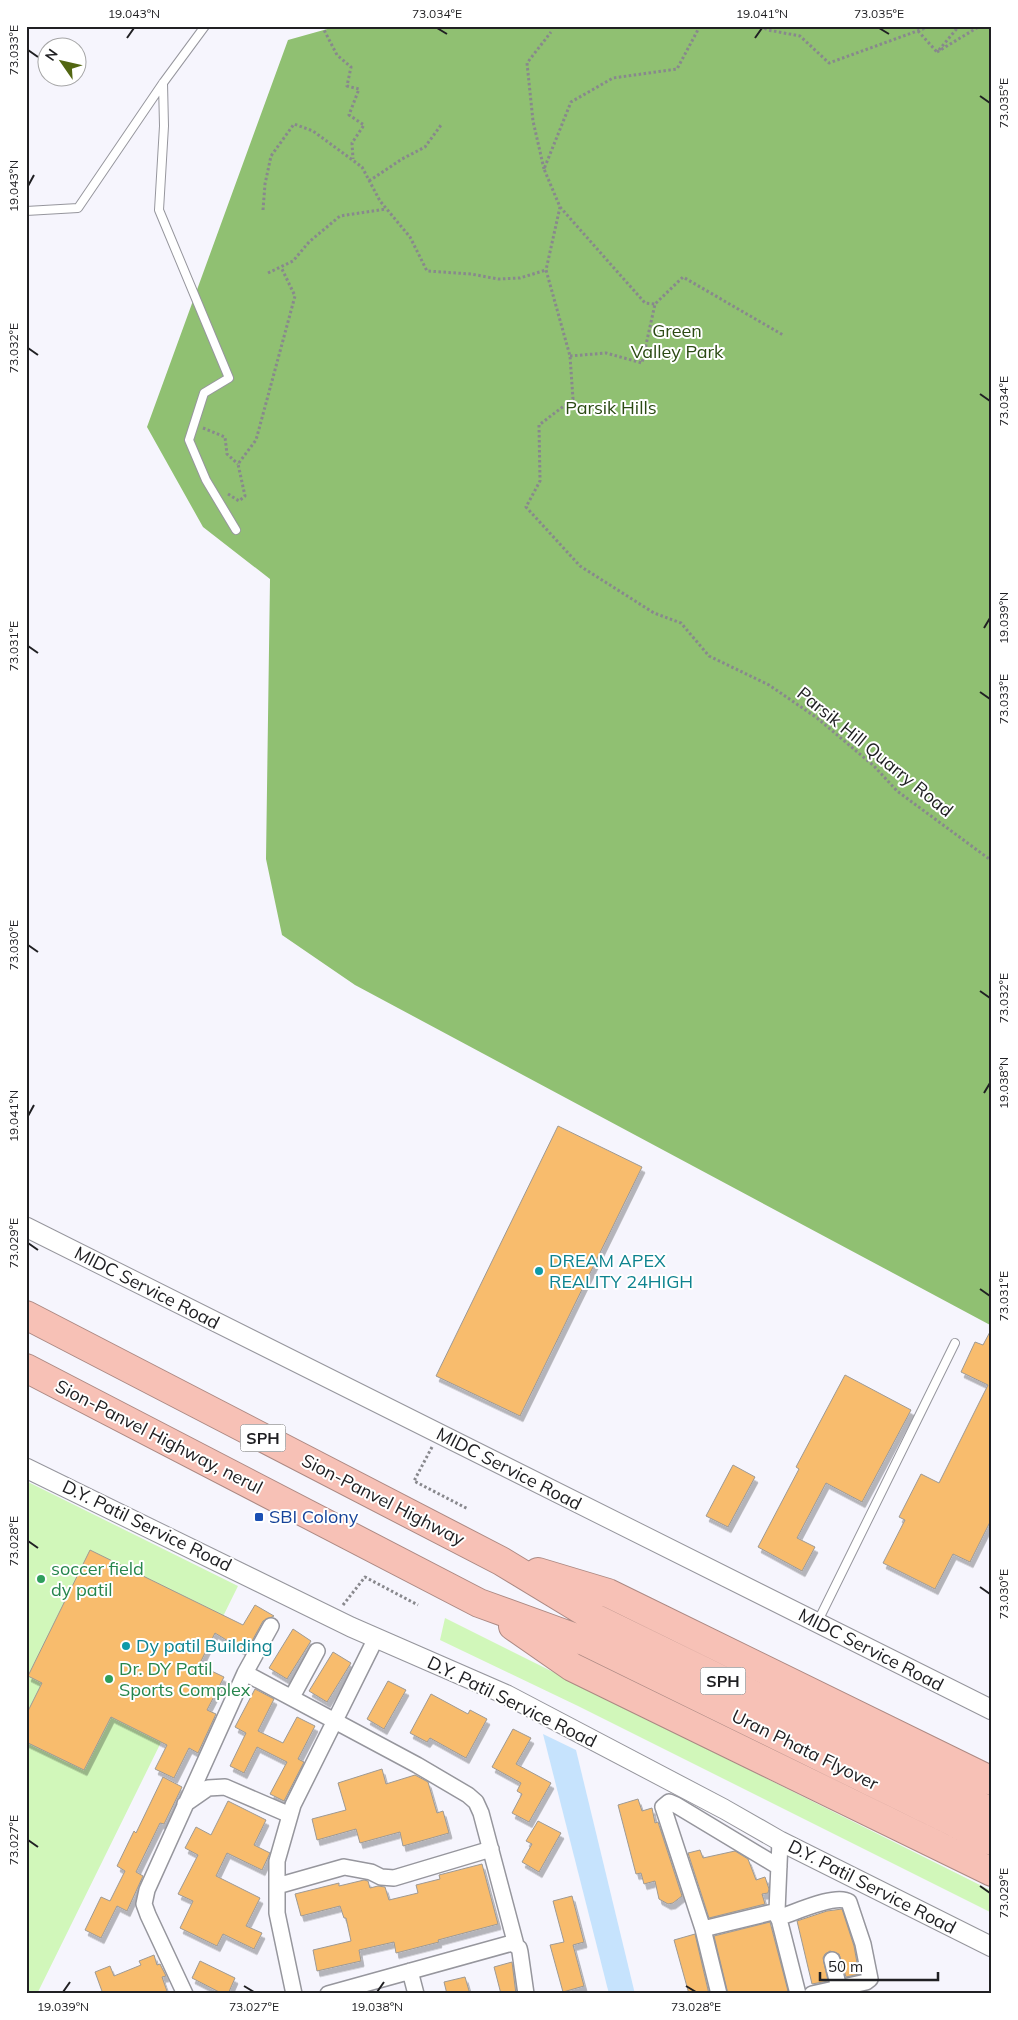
<svg xmlns="http://www.w3.org/2000/svg" width="1018" height="2020" font-family="Mulish,sans-serif">
<defs>
<filter id="shadow"><feDropShadow dx="3" dy="5.5" stdDeviation="0" flood-color="#0004"/></filter>
</defs>
<rect width="100%" height="100%" fill="#f6f5fd"/>
<path fill="#d1f7ba" d="M26,1481l212,105 -201,408h-11z
M445,1618l547,273v22l-414,-207 -138,-66z"/>
<path fill="#90c072" d="M338,26h654v1300l-637,-341 -73,-50 -16,-76 4,-280 -67,-52 -56,-100 141,-387z"/>
<path fill="#c6e3fd" d="M543,1734l33,16 59,244h-26z"/>
<path fill="#f8bc6d" stroke="#9e9993" filter="url(#shadow)" d="M558,1126l84,41 -122,249 -84,-40z
M992,1328v190l-22,44 -17,-8 -18,35 -52,-26 22,-43 -6,-3 22,-43 18,9 49,-98 -27,-13 14,-30 8,3z
M845,1375l66,35 -49,92 -36,-19 -29,55 18,9 -13,24 -44,-24 41,-78 -3,-2z
M733,1465l22,12 -27,50 -22,-11z
M90,1550l153,75 12,-20 19,11 -11,5 -17,31 -31,-19 -16,32 25,12 -17,33 9,4 -18,39 -9,-5 -15,30 -19,-9 12,-24 -56,-28 -27,53 -58,-28v-27l16,-32 -14,-7z
M293,1629l18,12 -24,38 -18,-11z
M333,1652l18,11 -24,39 -18,-11z
M388,1681l18,9 -22,39 -17,-10z
M255,1689l19,10 -16,32 25,12 14,-26 18,9 -17,33 6,3 -20,39 -14,-7 17,-32 -30,-15 -13,26 -14,-7 16,-33 -11,-6z
M431,1694l37,20 2,-4 17,9 -21,39 -36,-20 -3,4 -17,-9z
M513,1729l18,9 -15,26 35,19 -22,39 -17,-9 10,-19 -5,-3 4,-8 -29,-16z
M382,1769l4,15 29,-9 13,7 9,31 6,-2 6,22 -46,13 -3,-14 -40,11 -4,-14 -39,11 -5,-21 34,-9 -8,-27z
M163,1777l19,10 -18,37 -4,-1 -24,49 7,4 -16,35 -10,-5 -16,32 -16,-8 16,-33 9,4 15,-30 -8,-5 17,-35 2,2z
M638,1799l4,12 10,-3 3,15 3,-1 24,74 -9,7 -5,1 -9,-5 -4,-18 -11,3 -3,-11 -5,1 -18,-69z
M228,1801l38,19 -12,25 16,8 -8,17 -35,-17 -11,23 44,22 -14,28 16,7 -8,16 -31,-15 -6,12 -37,-18 13,-27 -15,-7 20,-39 -13,-7 11,-21 15,8z
M538,1821l23,12 -22,39 -17,-10 10,-18 -6,-3z
M700,1850l3,8 32,-7 13,8 8,21 9,-3 4,12 -1,4 -6,1 3,10 -56,14 -21,-65z
M482,1864l16,60 -60,16 1,2 -43,11 -2,-11 -35,8 2,11 -44,10 -4,-21 38,-9 -5,-23h-2l-4,-12 -39,10 -6,-22 44,-11v3l25,-6 4,1 2,7 8,-2 7,1 4,13 29,-7 -2,-8 24,-6 -1,-4z
M572,1896l12,46 -11,3 11,41 -21,6 -13,-47 14,-3 -11,-41z
M842,1909l12,37 5,28 -13,3 -7,-23 -9,-3 -5,3 -2,4 5,23 -16,3 -15,-63 30,-10z
M770,1922l18,69 -9,3h-51l-14,-58z
M695,1934l14,60h-20l-15,-54z
M154,1955l3,10 3,-1 6,12 -4,1 6,17h-65l-8,-22 15,-6 4,10 27,-11 -2,-4z
M200,1961l35,17 -7,16h-5l-31,-16z
M512,1962l4,32h-15l-7,-27z
M465,1977l5,17h-23l-3,-12z"/>
<g fill="none" stroke-linecap="round" stroke-linejoin="round">
<g stroke="#96969d" stroke-width="10">
<path id="service" d="M163,83l1,43 -5,84 70,168 -25,15 -15,47 17,40 30,50
M26,211l52,-3 85,-125 42,-57
M817,1623l138,-280"/>
</g>
<g stroke="#96969d" stroke-width="18">
<path id="minor" d="M245,1673l26,-47
M292,1697l25,-46
M185,1804l23,-16 17,-1 65,28
M277,1886l67,-19 27,5 10,5 13,1 97,-29
M777,1911l21,83
M778,1918c16,-5 58,-25 71,-16l14,42 7,35 -4,3 -54,12
M703,1929l74,-18 3,-70
M832,1960l7,28
M410,1971l6,23
M185,1994l-37,-79 -4,-11 3,-14 98,-217 172,92 51,30 8,7 5,11 35,132
M294,1994l-17,-81v-52l16,-56 83,-167
M328,1994l184,-51 7,5 1,4 6,42
M719,1994l-16,-65 -40,-122 6,-5 7,3 103,62"/>
</g>
<g stroke="#96969d" stroke-width="21">
<path id="tertiary" d="M26,1227l966,483
M26,1468l325,159 156,68 217,114 56,32 212,106"/>
</g>
<g stroke="#ac8983" stroke-width="30">
<path id="motorway" d="M26,1315l475,246 94,57 397,194
M26,1368l453,235 105,38 408,200
M538,1572l70,21 384,188
M513,1626l59,41 420,205"/>
</g>
<path stroke="#88888d" stroke-width="3" stroke-dasharray="2.5 2.5" stroke-linecap="butt" d="M322,26l15,29 14,12 -4,19 12,3 -10,26 15,10 -12,18 1,16
M700,26l-23,43 -64,9 -42,24 -27,67 16,38 -14,63 24,86 3,43 -34,26 1,56 -14,26 54,59 74,47 27,10 28,33 60,29 48,33 57,48 23,25 95,70
M760,26l8,4 32,6 29,27 102,-37
M918,31l19,21
M939,50l20,-24
M937,52l43,-26
M544,169l-11,-48 -6,-58 24,-31
M369,181l33,-22 23,-12 16,-22
M560,207l85,96 10,1
M263,210l2,-26 6,-28 23,-32 19,7 49,36 18,34 30,36 17,34 44,3 27,5 22,-1 26,-8
M268,273l25,-12 16,-19 31,-26 46,-7
M570,356l36,-3 36,10 13,-59 28,-27 100,58
M203,428l22,9 2,17 11,10
M228,494l11,7 6,-5 -7,-32 18,-24 39,-144 -14,-29
M432,1447l-18,34 54,28
M343,1605l22,-28 53,28"/>
<use href="#service" stroke="#fff" stroke-width="8"/>
<use href="#minor" stroke="#fff" stroke-width="15"/>
<use href="#tertiary" stroke="#fff" stroke-width="19"/>
<use href="#motorway" stroke="#f7c1b6" stroke-width="28"/>
</g>
<path fill="none" stroke="#202023" stroke-width="2" d="M437,28l10,6M879,28l10,6M127,38l7,-10M755,38l7,-10M28,50l10,7M980,96l10,7M28,186l6,-11M28,348l10,7M980,394l10,7M984,628l6,-10M28,646l10,7M980,692l10,7M28,945l10,7M980,991l10,7M984,1093l6,-10M28,1116l6,-11M28,1243l10,7M980,1289l10,7M28,1541l10,7M980,1587l10,7M28,1840l10,7M980,1886l10,7M244,1986l10,6M686,1986l10,6M63,1992l7,-10M377,1992l7,-10"/>
<g fill="#0f9aa8" stroke="#fff" stroke-width="2">
<circle cx="539" cy="1271" r="5"/>
<circle cx="126" cy="1646" r="5"/>
</g>
<rect fill="#1a4fb4" stroke="#fff" stroke-width="2" x="254" y="1512" width="10" height="10" rx="2.5"/>
<g fill="#2e9e5b" stroke="#fff" stroke-width="2">
<circle cx="41" cy="1579" r="5"/>
<circle cx="109" cy="1679" r="5"/>
</g>
<g text-anchor="middle" stroke-width="4" stroke-linejoin="round" paint-order="stroke">
<g fill="#fff" stroke="#636365" stroke-width="1">
<rect x="240.5" y="1424.5" width="45" height="27" rx="4"/>
<rect x="700.5" y="1667.5" width="45" height="27" rx="4"/>
</g>
<g font-size="16" font-weight="bold" fill="#202023">
<text x="263" y="1444">SPH</text>
<text x="723" y="1687">SPH</text>
</g>
<g font-size="18" fill="#2b4a13" stroke="#fff">
<text x="677" y="337">Green<tspan x="677" dy="21">Valley Park</tspan></text>
<text x="611" y="414">Parsik Hills</text>
</g>
<g font-size="18" fill="#202023" stroke="#fff">
<text transform="translate(875 752) rotate(39)" y="6">Parsik Hill Quarry Road</text>
<text transform="translate(147 1288) rotate(27)" y="6">MIDC Service Road</text>
<text transform="translate(159 1437) rotate(27)" y="6">Sion-Panvel Highway, nerul</text>
<text transform="translate(509 1469) rotate(27)" y="6">MIDC Service Road</text>
<text transform="translate(383 1500) rotate(27)" y="6">Sion-Panvel Highway</text>
<text transform="translate(147 1526) rotate(26)" y="6">D.Y. Patil Service Road</text>
<text transform="translate(871 1650) rotate(27)" y="6">MIDC Service Road</text>
<text transform="translate(512 1702) rotate(26)" y="6">D.Y. Patil Service Road</text>
<text transform="translate(805 1750) rotate(26)" y="6">Uran Phata Flyover</text>
<text transform="translate(872 1887) rotate(27)" y="6">D.Y. Patil Service Road</text>
</g>
<g font-size="18" fill="#0d838f" stroke="#fff" text-anchor="start">
<text x="549" y="1267">DREAM APEX<tspan x="549" dy="21">REALITY 24HIGH</tspan></text>
<text x="136" y="1652">Dy patil Building</text>
</g>
<g font-size="18" fill="#164399" stroke="#fff" text-anchor="start">
<text x="269" y="1523">SBI Colony</text>
</g>
<g font-size="18" fill="#27864d" stroke="#fff" text-anchor="start">
<text x="51" y="1575">soccer field<tspan x="51" dy="21">dy patil</tspan></text>
<text x="119" y="1675">Dr. DY Patil<tspan x="119" dy="21">Sports Complex</tspan></text>
</g>
</g>
<rect width="1018" height="2020" fill="none" stroke="#ffffff" stroke-width="55"/>
<g transform="translate(62 62) rotate(304)"><circle r="24" fill="#ffffff" stroke="#a6a6a7"/>
<path d="M0-4L9 19L0 12L-9 19Z" fill="#526612"/>
<text y="-8" font-size="14" font-weight="bold" text-anchor="middle" fill="#202023">N</text>
</g>
<path d="M820 1972v8h118v-8" fill="none" stroke="#202023" stroke-width="2.5"/>
<text x="828" y="1972" font-size="15" fill="#202023" stroke="#ffffff" stroke-width="4" paint-order="stroke">50 m</text>
<rect x="28" y="28" width="962" height="1964" fill="none" stroke="#202023" stroke-width="2"/>
<g font-size="12" text-anchor="middle" fill="#202023">
<text x="134" y="18">19.043°N</text>
<text x="437" y="18">73.034°E</text>
<text x="762" y="18">19.041°N</text>
<text x="879" y="18">73.035°E</text>
<text transform="translate(14 50) rotate(-90)" y="4">73.033°E</text>
<text transform="translate(1004 103) rotate(-90)" y="4">73.035°E</text>
<text transform="translate(14 186) rotate(-90)" y="4">19.043°N</text>
<text transform="translate(14 348) rotate(-90)" y="4">73.032°E</text>
<text transform="translate(1004 401) rotate(-90)" y="4">73.034°E</text>
<text transform="translate(1004 618) rotate(-90)" y="4">19.039°N</text>
<text transform="translate(14 646) rotate(-90)" y="4">73.031°E</text>
<text transform="translate(1004 699) rotate(-90)" y="4">73.033°E</text>
<text transform="translate(14 945) rotate(-90)" y="4">73.030°E</text>
<text transform="translate(1004 998) rotate(-90)" y="4">73.032°E</text>
<text transform="translate(1004 1083) rotate(-90)" y="4">19.038°N</text>
<text transform="translate(14 1116) rotate(-90)" y="4">19.041°N</text>
<text transform="translate(14 1243) rotate(-90)" y="4">73.029°E</text>
<text transform="translate(1004 1296) rotate(-90)" y="4">73.031°E</text>
<text transform="translate(14 1541) rotate(-90)" y="4">73.028°E</text>
<text transform="translate(1004 1594) rotate(-90)" y="4">73.030°E</text>
<text transform="translate(14 1840) rotate(-90)" y="4">73.027°E</text>
<text transform="translate(1004 1893) rotate(-90)" y="4">73.029°E</text>
<text x="63" y="2011">19.039°N</text>
<text x="254" y="2011">73.027°E</text>
<text x="377" y="2011">19.038°N</text>
<text x="696" y="2011">73.028°E</text>
</g>
</svg>
